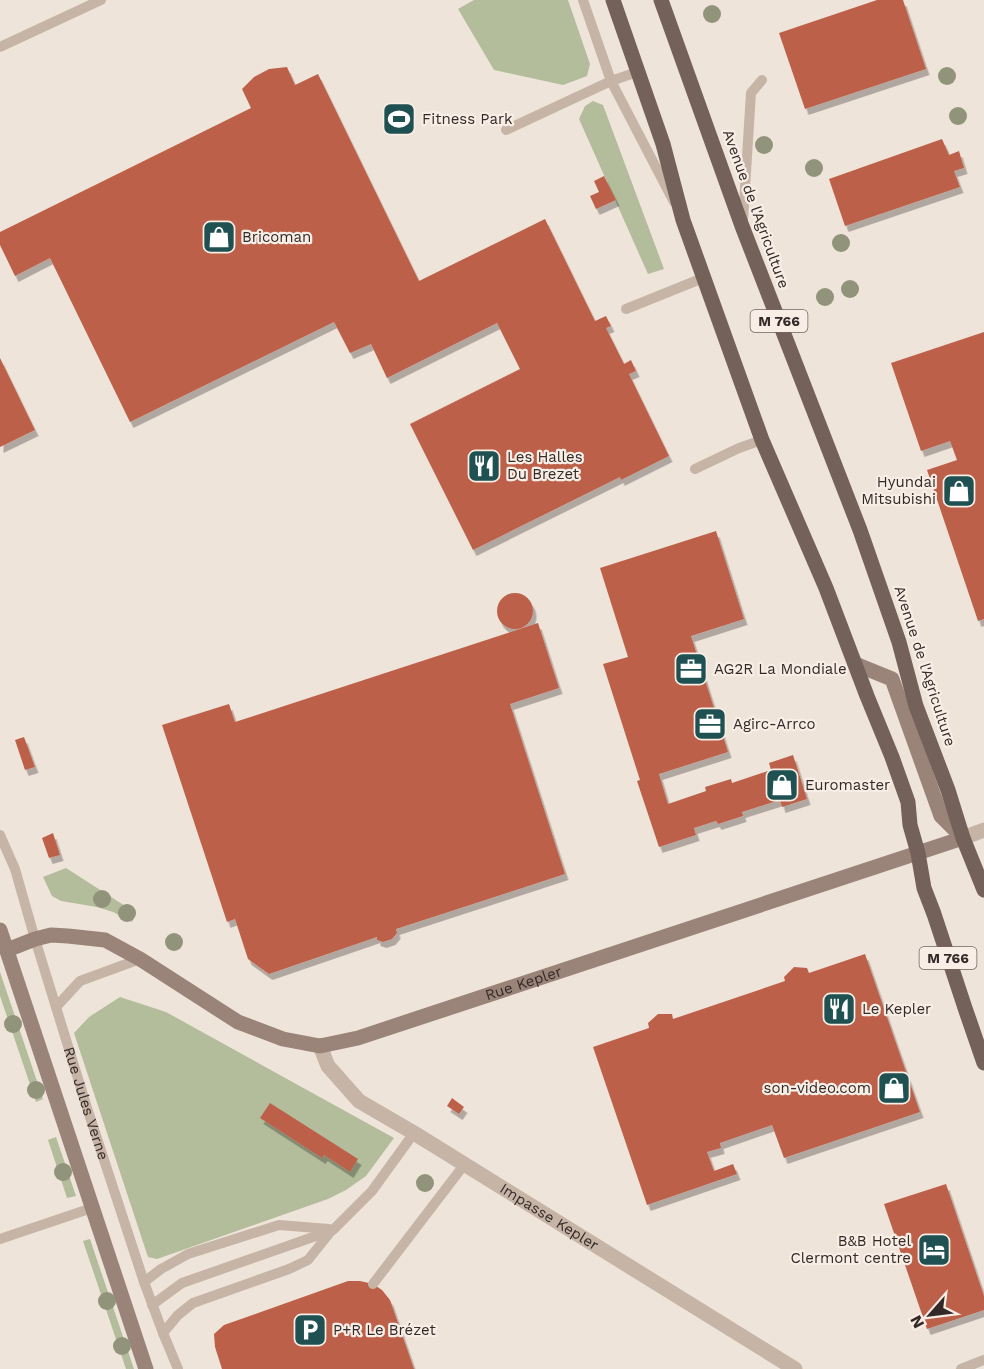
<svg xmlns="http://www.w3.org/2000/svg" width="984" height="1369" font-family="'Work Sans',sans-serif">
<defs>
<filter id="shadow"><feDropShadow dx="3.5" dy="6" stdDeviation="0" flood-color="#0004"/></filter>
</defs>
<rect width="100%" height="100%" fill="#efe4da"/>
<path fill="#b3bd9b" d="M474,0h94l22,64 -3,12 -24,9 -69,-15 -36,-61z
M593,101l10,4 61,164 -16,5 -69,-155 6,-13z
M66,868l70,45 -4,9 -19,-10 -16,-5 -36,-6 -9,-5 -9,-19z
M0,972l43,127 -7,3 -36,-106z
M120,997l46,15 228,126 -28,38 -20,14 -18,9 -171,60 -9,-2 -74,-224 15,-16z
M56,1137l20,59 -9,2 -19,-58z
M90,1239l44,130h-8l-43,-128z"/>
<path fill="#bd614a" filter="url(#shadow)" d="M877,0h26l23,69 -121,40 -26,-76z
M287,67l8,18 23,-11 101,207 126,-62 50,102 11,-5 5,10 -5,2 18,36 7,-4 5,11 -7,3 40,82 -48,24 -1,-3 -147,73 -63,-126 110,-55 -23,-46 -110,55 -16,-34 -21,9 -16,-31 -204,100 -80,-164 -35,18 -15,-31v-13l251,-124 -9,-19 12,-12 15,-8z
M942,139l7,16 10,-4 5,17 -10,3 6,16 -115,39 -16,-47z
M604,176l12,24 -20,9 -6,-13 9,-4 -5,-11z
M984,332v287l-6,2 -51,-151 30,-10 -7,-19 -29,10 -30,-88z
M0,358l35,72 -35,17z
M716,531l28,88 -53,17 37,116 -69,22 9,30 38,-13 -1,-4 26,-8 1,4 39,-13 -2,-7 24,-8 14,44 -25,8 -2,-7 -38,12 1,4 -25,8 -2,-3 -22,7 2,7 -37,12 -22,-66 3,-1 -37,-116 25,-7 -28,-89z
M497 611a18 18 0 1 1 36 0a18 18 0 1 1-36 0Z
M538,623l21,65 -49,16 55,170 -169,55 1,4 -5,6 -9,3 -6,-2v-3l-108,37 -21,-15 -13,-40 -8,3 -65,-197 67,-21 6,18z
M24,737l11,30 -10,3 -10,-30z
M53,833l7,22 -11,3 -7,-20z
M865,954l55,158 -136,46 -12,-33 -52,18 1,5 -14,4 7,19 19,-7 4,10 -90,31 -54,-158 56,-19 -1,-5 10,-9h14l1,5 112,-38 -1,-4 10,-10 13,1 2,5z
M452,1098l12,9 -5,7 -12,-8z
M270,1103l88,56 -8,13 -26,-17 -2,3 -62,-40z
M946,1184l38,112v14l-57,19 -43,-125z
M348,1281h12l13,3 9,6 8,10 24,69h-192l-7,-22 -1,-13 10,-9z"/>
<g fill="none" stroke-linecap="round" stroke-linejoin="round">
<g stroke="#c6b4a7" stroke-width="10">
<path d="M583,0l28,81 63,121"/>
<path d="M0,47l101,-47"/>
<path d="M506,130l105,-49 26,-9"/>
<path d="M743,220l8,-127 11,-13"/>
<path d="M626,309l77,-31"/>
<path d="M695,469l44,-21 23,-8"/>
<path id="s1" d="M0,835l15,34 20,70 53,172 56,171 19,51 15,36"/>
<path d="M56,1007l24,-26 60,-22"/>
<path d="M0,1239l92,-31"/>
<path d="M144,1282l17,-13 27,-15 91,-29 50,4"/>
<path d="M373,1284l91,-119"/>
<path d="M152,1305l30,-22 151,-53 39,-39 42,-58"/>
<path d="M163,1333l15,-18 15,-12 96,-34 19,-9 24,-30"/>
<path d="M961,1369l23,-9"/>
</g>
<g stroke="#c6b4a7" stroke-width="15">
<path d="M963,838l21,-8"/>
<path id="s2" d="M320,1046l8,20 31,35 55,32 381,236"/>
</g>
<g stroke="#9a8378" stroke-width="15">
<path d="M0,930l146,439"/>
<path id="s3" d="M7,950l28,-11 16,-4 17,1 37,4 35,19 98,63 45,17 37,7 38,-8 605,-200 -22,-22 -49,-137 -37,-15"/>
</g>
<path stroke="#746159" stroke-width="15" d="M613,0l50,144 20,76 79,220 64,148 41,108 25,61 16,45 2,23 8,28 6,35 10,26 31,94 19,55
M661,0l81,226 118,304 39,112 17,64 32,84 15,48 21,52"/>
</g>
<g fill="#91937a">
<circle cx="712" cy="14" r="9"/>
<circle cx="947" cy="76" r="9"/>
<circle cx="958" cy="116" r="9"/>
<circle cx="764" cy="145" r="9"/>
<circle cx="814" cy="168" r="9"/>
<circle cx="841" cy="243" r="9"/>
<circle cx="850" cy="289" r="9"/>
<circle cx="825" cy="297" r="9"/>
<circle cx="102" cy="899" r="9"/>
<circle cx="127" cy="913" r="9"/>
<circle cx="174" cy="942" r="9"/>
<circle cx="13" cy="1024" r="9"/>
<circle cx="36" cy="1090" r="9"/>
<circle cx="63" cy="1172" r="9"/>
<circle cx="425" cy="1183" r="9"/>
<circle cx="107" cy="1301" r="9"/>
<circle cx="122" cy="1346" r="9"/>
</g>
<defs>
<g id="stadium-square" transform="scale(1.725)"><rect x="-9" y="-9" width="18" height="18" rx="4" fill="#1f5052" stroke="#f8eee6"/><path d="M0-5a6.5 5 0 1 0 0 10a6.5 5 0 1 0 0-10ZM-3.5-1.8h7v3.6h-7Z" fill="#fff"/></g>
<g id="shop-square" transform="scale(1.725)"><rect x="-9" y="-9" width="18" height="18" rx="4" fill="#1f5052" stroke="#f8eee6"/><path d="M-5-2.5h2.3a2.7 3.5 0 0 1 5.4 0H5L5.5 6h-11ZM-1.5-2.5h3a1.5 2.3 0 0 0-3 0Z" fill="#fff"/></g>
<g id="restaurant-square" transform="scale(1.725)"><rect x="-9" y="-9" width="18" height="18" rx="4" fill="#1f5052" stroke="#f8eee6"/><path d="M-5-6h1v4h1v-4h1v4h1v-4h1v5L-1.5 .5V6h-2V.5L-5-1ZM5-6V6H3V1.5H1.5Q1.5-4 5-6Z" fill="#fff"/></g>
<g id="office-square" transform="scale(1.725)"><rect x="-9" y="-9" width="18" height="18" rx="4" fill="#1f5052" stroke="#f8eee6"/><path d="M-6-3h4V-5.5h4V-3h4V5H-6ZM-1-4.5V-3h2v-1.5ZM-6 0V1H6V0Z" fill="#fff"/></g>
<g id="hotel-square" transform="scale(1.725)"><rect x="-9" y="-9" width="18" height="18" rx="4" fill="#1f5052" stroke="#f8eee6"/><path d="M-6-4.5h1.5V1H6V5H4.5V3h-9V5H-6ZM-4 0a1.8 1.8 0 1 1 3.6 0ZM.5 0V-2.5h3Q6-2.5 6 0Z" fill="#fff"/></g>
<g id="parking-square" transform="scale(1.725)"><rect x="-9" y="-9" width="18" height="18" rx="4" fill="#1f5052" stroke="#f8eee6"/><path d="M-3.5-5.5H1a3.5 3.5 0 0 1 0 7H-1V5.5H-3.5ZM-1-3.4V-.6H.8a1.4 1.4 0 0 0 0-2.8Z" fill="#fff"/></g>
</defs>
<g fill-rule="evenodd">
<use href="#stadium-square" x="399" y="119"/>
<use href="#shop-square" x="219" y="237"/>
<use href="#restaurant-square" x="484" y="466"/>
<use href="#shop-square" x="959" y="491"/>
<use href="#office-square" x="691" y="669"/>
<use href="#office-square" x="710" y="724"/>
<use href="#shop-square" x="782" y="785"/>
<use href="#restaurant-square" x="839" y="1009"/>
<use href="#shop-square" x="894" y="1088"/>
<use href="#hotel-square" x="934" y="1250"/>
<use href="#parking-square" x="310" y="1330"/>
</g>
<g text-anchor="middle" stroke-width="4.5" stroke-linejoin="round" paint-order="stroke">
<g fill="#f8eee6" stroke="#6e6560" stroke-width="1.5">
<rect x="750.5" y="310" width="57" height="22" rx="4.5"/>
<rect x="919.5" y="947" width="57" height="22" rx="4.5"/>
</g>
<g font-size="14" font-weight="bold" fill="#332a27">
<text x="779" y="326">M 766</text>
<text x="948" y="963">M 766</text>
</g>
<g font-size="15" fill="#332a27" stroke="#f8eee6" text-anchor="start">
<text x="422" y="124">Fitness Park</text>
<text x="242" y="242">Bricoman</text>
<text x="507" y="462">Les Halles<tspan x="507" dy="17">Du Brezet</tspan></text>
<text x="936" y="487" text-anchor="end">Hyundai<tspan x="936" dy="17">Mitsubishi</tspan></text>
<text x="714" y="674">AG2R La Mondiale</text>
<text x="733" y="729">Agirc-Arrco</text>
<text x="805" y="790">Euromaster</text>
<text x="862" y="1014">Le Kepler</text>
<text x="871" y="1093" text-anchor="end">son-video.com</text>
<text x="911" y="1246" text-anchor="end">B&amp;B Hotel<tspan x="911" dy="17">Clermont centre</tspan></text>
<text x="333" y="1335">P+R Le Brézet</text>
</g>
<g font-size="15" fill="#332a27" stroke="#f8eee6">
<text transform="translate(756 209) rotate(70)" y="5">Avenue de l'Agriculture</text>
<text transform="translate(925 666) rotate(72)" y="5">Avenue de l'Agriculture</text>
<text dy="5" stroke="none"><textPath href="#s3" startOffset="556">Rue Kepler</textPath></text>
<text dy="5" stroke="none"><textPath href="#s1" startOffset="282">Rue Jules Verne</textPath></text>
<text dy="5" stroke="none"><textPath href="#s2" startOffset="291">Impasse Kepler</textPath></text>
</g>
</g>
<g transform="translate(930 1315) rotate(242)" stroke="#f8eee6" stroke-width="4.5" paint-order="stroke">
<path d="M0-4.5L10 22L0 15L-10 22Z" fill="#332a27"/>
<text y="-9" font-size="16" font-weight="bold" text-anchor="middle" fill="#332a27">N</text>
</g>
</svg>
